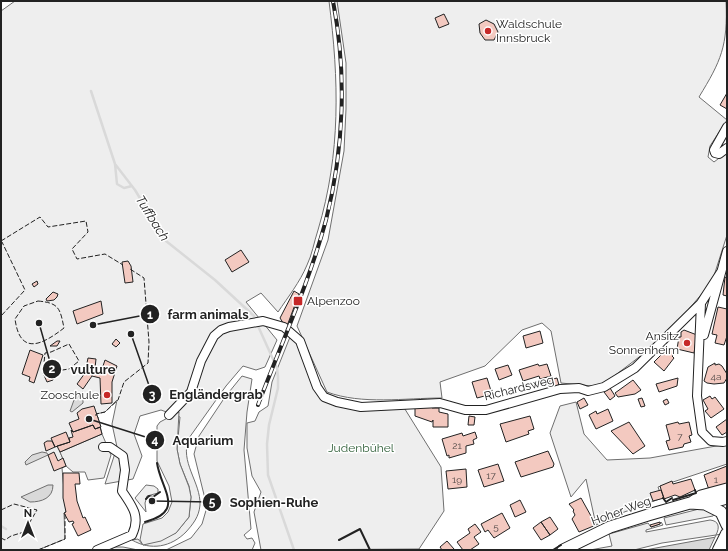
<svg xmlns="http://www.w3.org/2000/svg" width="728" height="551" font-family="Raleway,sans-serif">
<rect width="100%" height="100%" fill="#fff"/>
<path fill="#eee" stroke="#6f6f6f" d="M15,1h314c10,79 12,152 -11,229 -4,12 -6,25 -11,35 -7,17 -19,32 -29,47l-17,-19 -15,9 31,38 -12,27 -9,3 -13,-4 -17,20 -37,52c-10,24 12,44 11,67 -1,12 -7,19 -14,27 -15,15 -35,19 -54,8l6,-1 5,6 33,-12 13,-16 2,-20 -2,-11 -9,-22 -3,-15 3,-32 -19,-7 -21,6 -6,18 8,22 -9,23 -28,5 12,-37 -5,-23 5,-24 -12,12 -9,2v4l2,-1 4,17 -42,18 6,14 -4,2 4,44 -2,1 1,26 -27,11h-37v-539z
M337,1h389c2,45 -5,60 -27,96l28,23 -17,26 -2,11 6,5 13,-10v83l-15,47 -48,56 -59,45 -13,3 -31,-3 -10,-52 -9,-8 -20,7 -37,36 -45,16 2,16c-37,0 -80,7 -115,-6l-30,-66 31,-86 16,-89 2,-42v-46z
M290,337l8,5 33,62 72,2 38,61 3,44 -25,38 -158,1 -7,-38 7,-20 -9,-16 -5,-28v-25l8,-2 4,-9 9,-6 4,-24z
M242,376l10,3 -5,33 -3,38 7,79 -7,6 3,4 5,-1 3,5 -3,7h-86l25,-12 11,-14 5,-17 -13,-53 5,-18 26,-39z
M576,402l8,32 23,26 43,-2 77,-14v20l-69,23 4,11 -43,16 -23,11 -10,-46 -15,18 -21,-64 10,-27z
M146,485l8,1 4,3v4l-11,3 -2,7 1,9 -11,-14z
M699,509h7l10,2 -3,5 -47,9 -2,-7z
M710,520c9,1 10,7 6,15l-54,8 -28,7h-44l22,-4 -3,-12 39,-11 3,4 9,-3 1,-2 2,3 -17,5v2z
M115,547h8l15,3h-31z"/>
<path fill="#ededed" stroke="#6f6f6f" d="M179,412l-2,37 3,15 9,23 2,10 -2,20 -13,16 -15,8 -18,4 -3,-5 3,-16 19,-6 6,-6 4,-10 -3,-16 -12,-25v-35l3,-4z
M102,434l9,21 -7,23 -16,2 -3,-8h-12l-7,-6 -6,-14z"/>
<path fill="#d9d9d9" stroke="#6f6f6f" d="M83,392v11l-11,9 -2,-1 4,-11 3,-1 3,-6z
M42,452l5,1 1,2 -22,10 -1,-3 7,-7z
M48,485h5c0,13 -11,17 -23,17l-9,-5z
M727,535v15h-82z"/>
<path fill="#fff" stroke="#6f6f6f" d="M727,533v17h-18l7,-15z"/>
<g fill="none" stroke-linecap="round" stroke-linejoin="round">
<path stroke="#d9d9d9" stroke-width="2.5" d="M91,91l24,73 20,26 31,51 49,39 39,36
M115,164l2,20 7,4 8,-2
M258,326l19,42 1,9v11l-9,37 -2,19 1,31 26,75
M1,526l5,3"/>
</g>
<path fill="#f3c9c0" stroke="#222" d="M444,14l5,10 -10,4 -4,-10z
M486,20l8,4 4,8 -4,8h-9l-5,-7 -1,-9z
M727,93v16l-7,-4z
M241,250l8,12 -17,10 -7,-12z
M128,261l3,5 2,16 -8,1 -3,-21z
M725,277l2,1v18l-4,-1z
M37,281l1,3 -4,3 -2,-3z
M294,291l5,3 -12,32h-2l-5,-8z
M53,292l5,2 -1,3 -3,3 -7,1 -1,-2z
M101,301l2,13 -26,10 -4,-13z
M718,307l9,2v27l-3,9 -9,-2 2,-8 -5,-1z
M684,330l13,5 -3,18 -17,-4 2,-12h2v-5z
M540,331l3,12 -17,5 -3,-12z
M116,339l4,4 -4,4 -4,-3z
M57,341h3l-3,5h-7z
M669,347l6,6 -3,3 2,2 -10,13 -10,-9z
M30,350l13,5 -9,28 -5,-2 1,-4 -8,-3z
M88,358l8,1 -1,9 -3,8 -9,13 -6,-5 8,-11z
M105,360l12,6 -5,16v21l-11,1 -1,-26 -8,-2 3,-8 7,1z
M715,363v2l4,-1 3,2 5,8v4l-3,5 -10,1 -7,-1 -3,-2 4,-14z
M538,364l1,2 8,-2 4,12 -11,3 -1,-3 -16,5 -4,-11z
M508,365l4,10 -13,5 -4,-11z
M52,372l1,8 -6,2 -4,-9z
M487,378l5,16 -15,4 -5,-16z
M557,378l2,7 -8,2 -2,-7z
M678,378l-1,8 -18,6 -3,-8z
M633,380l8,10 -6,4 -17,3 -3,-4z
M610,388l5,8 -5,4 -6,-8z
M710,396l2,3 3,-2 9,12 -13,9 -6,-7 3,-2 -5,-9z
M584,398l4,7 -8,4 -3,-7z
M642,398l3,8 -4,1 -3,-8z
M667,399l2,4 -4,2 -2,-4z
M94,406l7,21 -6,2 -2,-4 -20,7 -4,-9 10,-4 -2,-6 5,-4z
M415,407h17v1h7v4l9,2v13h-15v-7l-1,2 -17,-6z
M608,409l5,12 -17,8 -7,-14 7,-4 1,3z
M469,416l6,1 -1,8h-6z
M530,416l4,13 -6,2 1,3 -23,8 -6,-18z
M727,419v13l-5,3 -6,-8z
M629,422l16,24 -12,8 -22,-23z
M678,422l1,2 10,-2 3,13 -3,1 2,6 -7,2 -1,3 -14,3 -3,-9 4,-1 -4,-15z
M93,425l2,4 5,-2 2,7 -42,18 -3,-6 13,-4 -1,-4 4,-1 -2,-7 2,2z
M66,432l4,10 -15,5 -4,-9z
M475,432l2,6 -4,2 1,4 -8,2v7l-17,5v-3l-2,1 -5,-17 20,-6 1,3z
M47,441h5l3,6 -9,4 -2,-8z
M548,451l6,13 -1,3 -32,10 -6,-15z
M54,452l4,9 5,-3 3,8 -12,5 -6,-16z
M498,464l6,17 -20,6 -6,-17z
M727,466v18l-18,6 -5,-15z
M466,469l1,18 -19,2 -2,-18z
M63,473h16l1,11h-5l2,17 6,17 2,-1 6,13 -13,6 -6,-12 2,-1 -1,-2 -4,1 -5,-9 2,-1 -3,-14z
M691,479l4,11 -15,7 -5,-2 -11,4 -4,-13 12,-5 1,3z
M661,490l3,8 -11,3 -3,-8z
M581,498l15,27 -17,7 -7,-13 3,-4 -2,-4 1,-1 -5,-6z
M520,500l6,12 -11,5 -5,-12z
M502,513l8,15 -16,10 -6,-8 -3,2 -4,-8z
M550,517l8,12 -8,6 -9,-13z
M541,522l9,13 -9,5 -8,-12z
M660,522v2l-9,3 -1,-2z
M475,524l6,8 -7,5 5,7 -9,6h-7l-6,-8 13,-9 -2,-4z
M447,541l7,8 -1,1h-11l-2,-3z"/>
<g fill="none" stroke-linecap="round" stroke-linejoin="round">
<g stroke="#222" stroke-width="10">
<path id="street" d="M727,127l-13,23 1,3 4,1 8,-6
M701,303l-4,93 5,36 9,9 12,1 4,-1
M704,335l23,-84
M169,415l22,-23 10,-31 13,-25 7,-6 8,-3 34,-6 21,6 16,14 17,46 7,10 13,5 24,5 79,-4 25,7h21l74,-21 19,-1 9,3 16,-4 31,-19 66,-65 20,-31
M97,550l35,-15c9,-19 0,-29 -10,-44l3,-21 -2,-14 -13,-9h-7"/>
</g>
<g stroke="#222" stroke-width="13">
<path id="secondary" d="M691,503l10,-7 26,-7
M705,504l16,8 6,13
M563,550l47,-23 38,-12 42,-12 15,1 22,-6"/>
</g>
<g stroke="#222" stroke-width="14">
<path id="primary" d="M719,550l8,-16"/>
</g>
<use href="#street" stroke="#fff" stroke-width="8"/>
<use href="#secondary" stroke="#fff" stroke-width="11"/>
<use href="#primary" stroke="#fff" stroke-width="12"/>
<g stroke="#222" stroke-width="4">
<path id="rail" d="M258,405c23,-61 51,-122 68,-185 18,-71 21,-147 7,-219"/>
</g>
<use href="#rail" stroke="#fff" stroke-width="2.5" stroke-dasharray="8" stroke-linecap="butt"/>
<path stroke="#222" stroke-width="1" stroke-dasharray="5 2" stroke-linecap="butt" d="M1,241l39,-24 8,10 38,-6 2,11 -16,17 5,10 28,-5 18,11
M1,243l1,-1 23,48 -24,26
M38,301c21,2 22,7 26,27 -22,17 -44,28 -49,-9l9,-13z
M69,344l10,17 -10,8 -26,4 2,-20 6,-1z
M96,416v-2l9,-2 13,-12 6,-18 24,-19 1,-21 -5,-64 -14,-9
M1,510l13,-6 23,6 -13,22 -13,4 -6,4 -4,-2
M38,550l27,-11v-26"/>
<path stroke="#222" stroke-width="2" d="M663,498l3,4 6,-4
M146,499l3,-3 4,1 7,-5
M673,500l23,-7 -1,-3
M145,522c41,-11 16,-32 12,-59
M339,540l21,-11 10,21
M553,550l8,-5"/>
</g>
<g fill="#c62828" stroke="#fff" stroke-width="1.5">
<circle cx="488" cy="31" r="4"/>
<rect x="293" y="296" width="10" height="10" rx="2"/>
<circle cx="687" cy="343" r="4"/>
<circle cx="107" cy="395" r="4"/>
</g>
<g text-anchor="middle" stroke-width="3" stroke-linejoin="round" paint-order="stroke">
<g font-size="10" fill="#564c4a">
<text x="716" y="380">4a</text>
<text x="680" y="440">7</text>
<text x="457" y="449">21</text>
<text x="491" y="479">17</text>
<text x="457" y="483">19</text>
<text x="716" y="483">1</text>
<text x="496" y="530">5</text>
</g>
<g font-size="12" fill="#222" stroke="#fff" text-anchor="start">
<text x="496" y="28">Waldschule<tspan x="496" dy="14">Innsbruck</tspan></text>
<text x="307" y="305">Alpenzoo</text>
<text x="679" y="340" text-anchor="end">Ansitz<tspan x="679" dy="14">Sonnenheim</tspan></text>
<text x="99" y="399" text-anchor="end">Zooschule</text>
</g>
<g font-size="12" fill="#222" stroke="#fff">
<text transform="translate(519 388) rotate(-14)" y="4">Richardsweg</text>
<text transform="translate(621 511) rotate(-20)" y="4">Hoher Weg</text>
</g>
<g font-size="12" fill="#2f5e38" stroke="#fff">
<text x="361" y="452">Judenbühel</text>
</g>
<g font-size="13" font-style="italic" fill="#222" stroke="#fff">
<text transform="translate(153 218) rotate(58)" y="5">Tuffbach</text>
</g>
</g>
<path fill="none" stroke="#222" stroke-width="1.5" d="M93 325L150 314M39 323L52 369M131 334L152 394M89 419L155 440M152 501L212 502"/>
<g fill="#222" stroke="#fff" stroke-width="1.5">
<circle cx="93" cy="325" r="4"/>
<circle cx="39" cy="323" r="4"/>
<circle cx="131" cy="334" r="4"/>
<circle cx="89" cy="419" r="4"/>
<circle cx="152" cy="501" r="4"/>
<circle cx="150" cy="314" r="10"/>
<circle cx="52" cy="369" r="10"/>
<circle cx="152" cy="394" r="10"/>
<circle cx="155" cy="440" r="10"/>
<circle cx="212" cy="502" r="10"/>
</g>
<g font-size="12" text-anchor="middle" font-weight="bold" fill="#fff">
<text x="150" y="319">1</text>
<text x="52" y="373">2</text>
<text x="152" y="399">3</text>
<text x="155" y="444">4</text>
<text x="212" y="506">5</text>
</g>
<g font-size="13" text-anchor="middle" font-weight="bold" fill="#222" stroke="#fff" stroke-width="3" stroke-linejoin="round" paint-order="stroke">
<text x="208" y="319">farm animals</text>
<text x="93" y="374">vulture</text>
<text x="216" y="399">Engländergrab</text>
<text x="203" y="445">Aquarium</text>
<text x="274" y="507">Sophien-Ruhe</text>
</g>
<rect width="728" height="551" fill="none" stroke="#222222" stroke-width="4"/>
<g transform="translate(28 523)" stroke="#ffffff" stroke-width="3" paint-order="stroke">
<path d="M0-3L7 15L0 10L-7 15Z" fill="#222222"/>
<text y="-6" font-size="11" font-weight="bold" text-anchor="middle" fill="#222222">N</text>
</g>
</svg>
